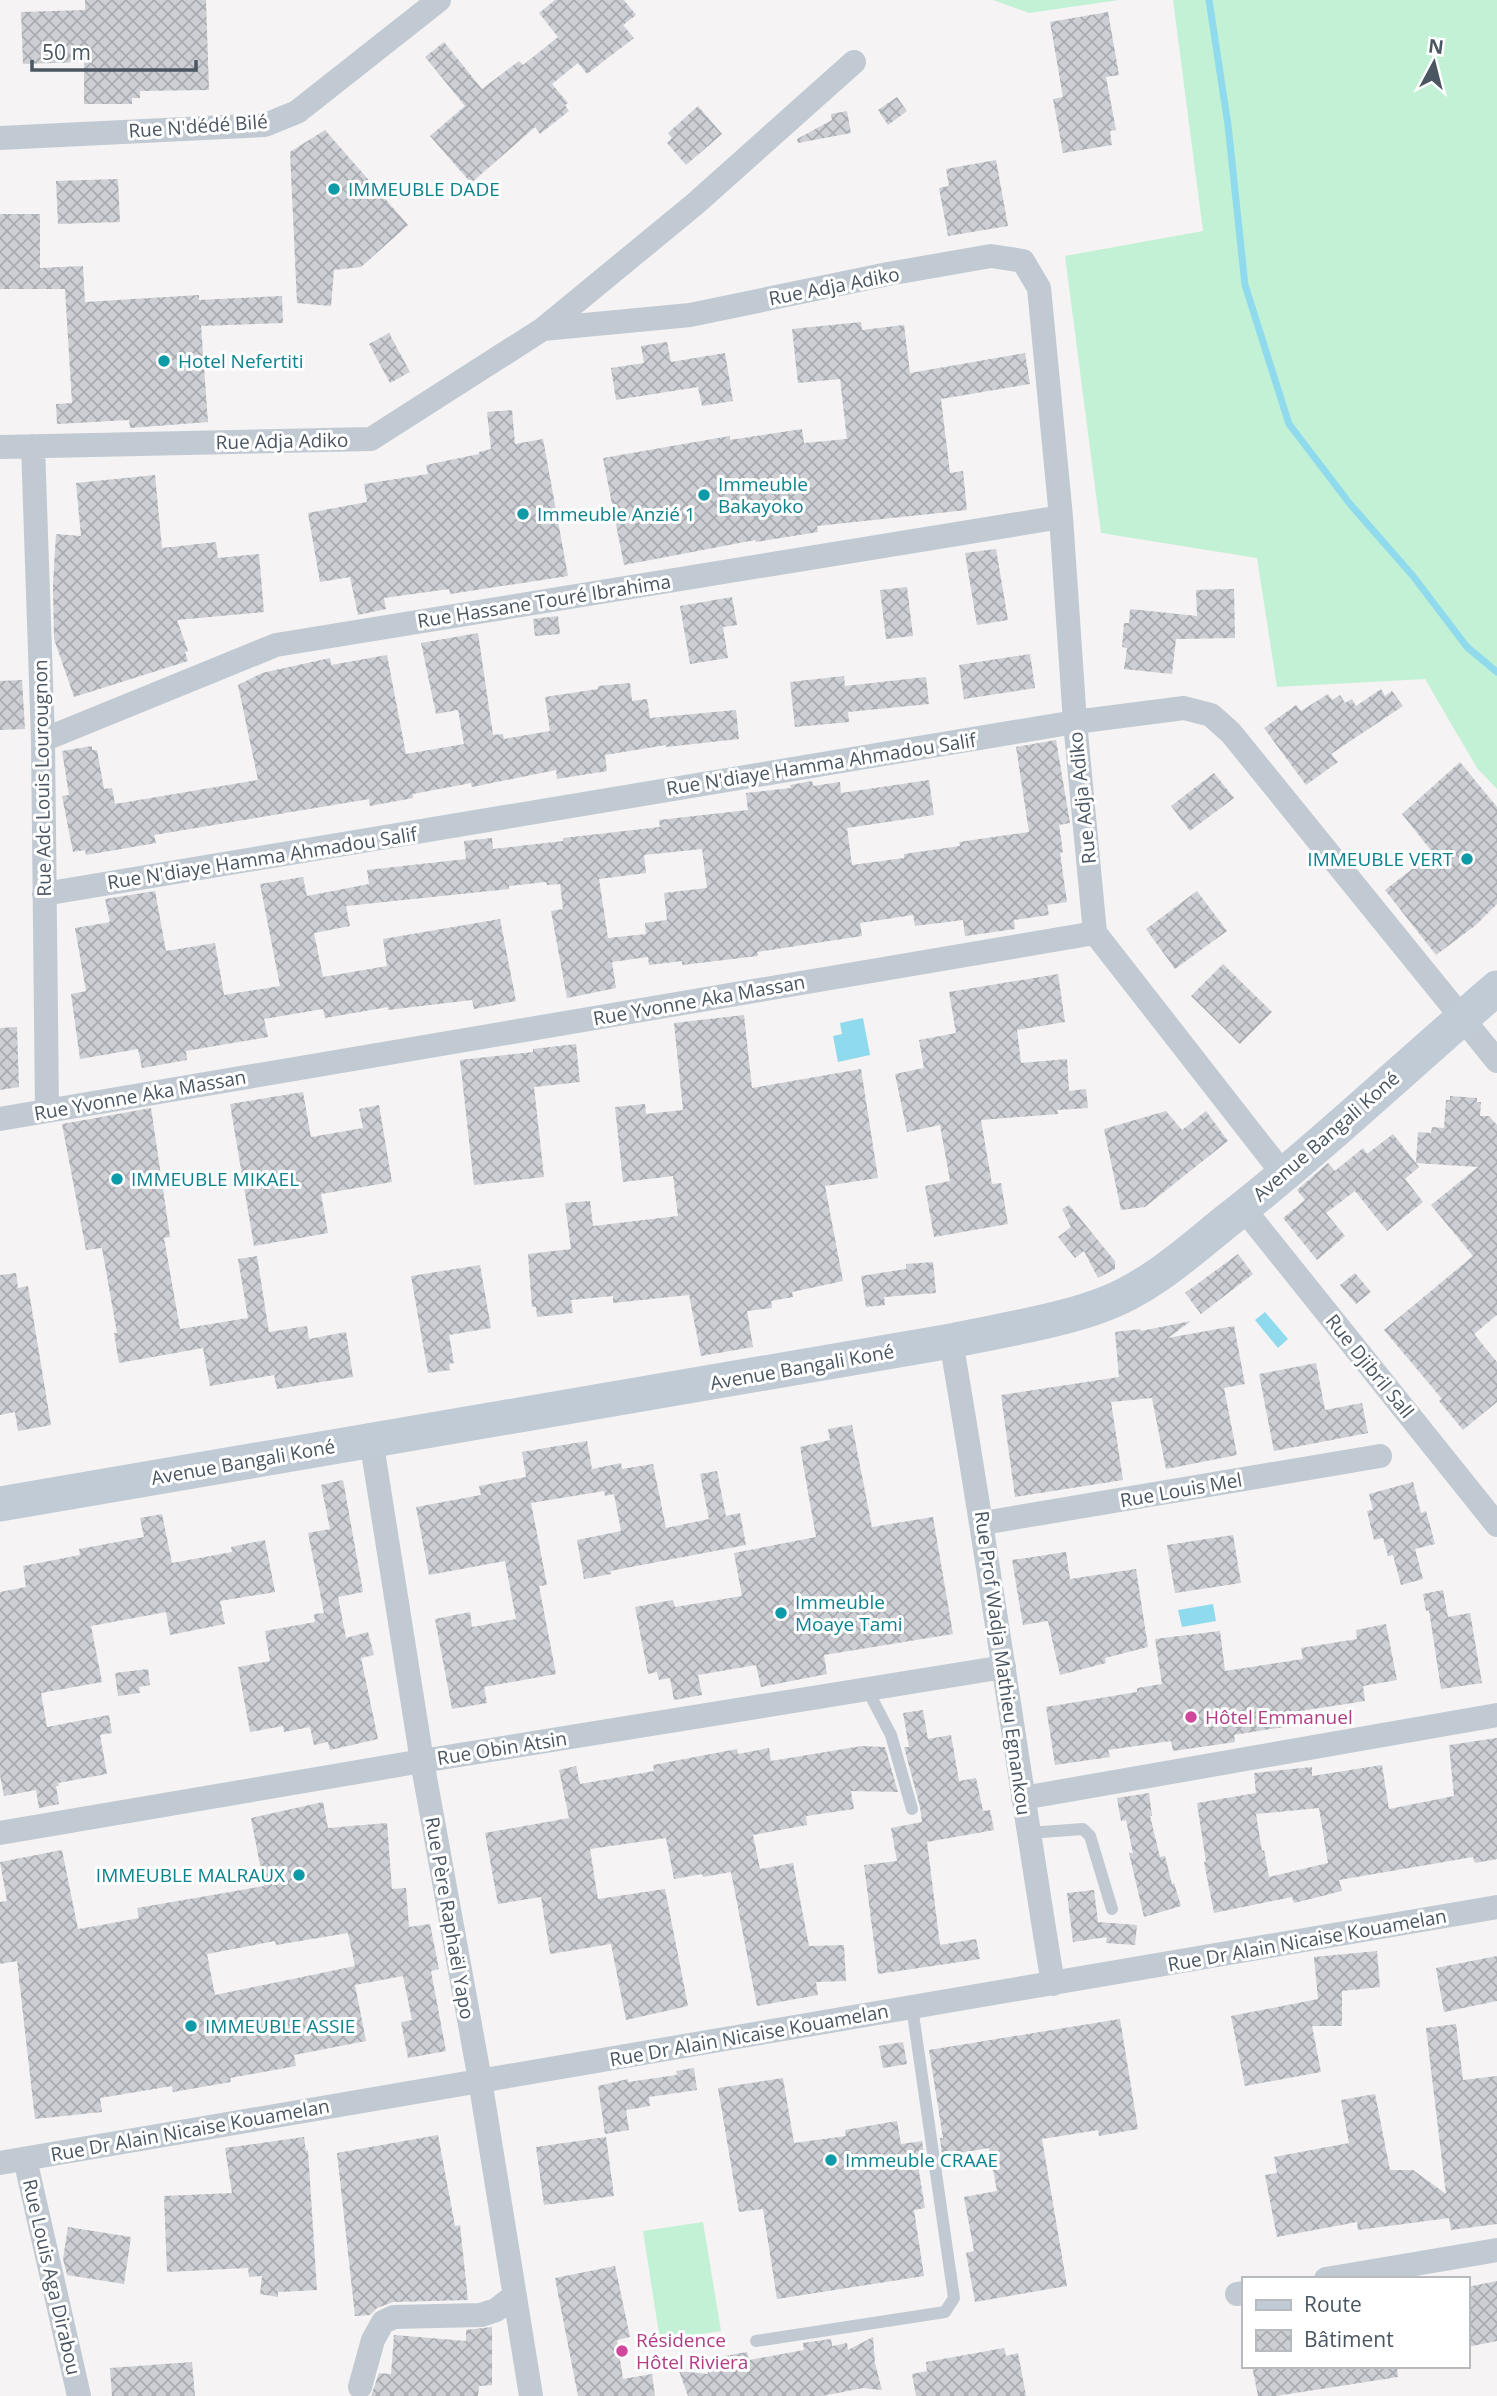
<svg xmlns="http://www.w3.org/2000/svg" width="1497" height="2396" font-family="'Open Sans',sans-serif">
<defs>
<pattern id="building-cross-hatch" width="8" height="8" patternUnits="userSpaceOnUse" patternTransform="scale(1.75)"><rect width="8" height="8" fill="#cdcfd5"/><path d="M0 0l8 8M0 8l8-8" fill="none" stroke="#a8abb0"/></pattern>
</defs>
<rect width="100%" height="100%" fill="#f5f3f3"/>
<path fill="#c3f1d5" d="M993,0h126l-90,13z
M1173,0h324v789l-20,-21 -52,-89 -148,8 -20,-129 -156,-25 -36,-277 138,-25z
M703,2222l18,109 -61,9 -17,-109z"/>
<path fill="#90daee" d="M863,1018l7,37 -32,7 -5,-26 9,-2 -2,-11z
M1265,1312l23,27 -10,9 -23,-28z
M1213,1604l3,17 -34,6 -4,-17z"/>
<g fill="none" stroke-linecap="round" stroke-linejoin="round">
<path stroke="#90daee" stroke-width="7" d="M1209,0l19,125 17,160 44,139 61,80 63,72 54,71 30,25"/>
</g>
<path fill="url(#building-cross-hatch)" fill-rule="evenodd" d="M85,0h121l3,90 -69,1v7h-8v6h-48v-42l-61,2 -2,-52 64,-2z
M555,0h69l12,15 -13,10 11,13 -47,36 -9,-11 -26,21 16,19 -3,2 4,6 -29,23 -5,-7 -64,56 -41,-47 35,-30 -40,-49 19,-15 38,47 37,-28 4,4 35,-28 -19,-24z
M1108,12l11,63 -13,2 10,53 -6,1 2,14 -49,8 -10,-54 10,-2 -13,-75z
M897,97l10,14 -19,14 -10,-15z
M698,106l24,28 -36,31 -19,-22 5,-5 -4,-5z
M847,111l4,22 -53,10 -1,-4 35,-19 -1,-6z
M325,130l83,95 -47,42 -27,3 -3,36 -34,-3 -7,-151z
M996,160l12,66 -60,10 -9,-48 10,-2 -3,-17z
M118,179l2,43 -62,2 -2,-43z
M0,214h40v54l43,-2 2,36 114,-7v5l83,-4 1,27 -82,3 7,96 -78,6 -1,-8 -72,4 -1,-20 16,-1 -7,-114h-65z
M861,322l1,8 42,-5 6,48 115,-20 5,31 -89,15 9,74 13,-2 4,39 -150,16 1,6 -62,10 -1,-2 -131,25 -21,-107 127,-22v4l72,-11 2,14 43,-4 -7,-60 -42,4 -6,-54z
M389,333l21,39 -20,11 -21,-39z
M667,342l4,20 54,-9 8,48 -31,5 -4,-19 -82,13 -5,-32 33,-5 -3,-17z
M512,410l3,34 28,-5 25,137 -118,18 -1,-5 -65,9 2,11 -28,6 -8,-38 -30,5 -12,-69 59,-11 -3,-18 64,-10 -2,-9 53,-11v-2l12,-3 -4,-37z
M155,475l7,73 54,-6 2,16 41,-4 5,58 -87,8 11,31 -3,1 3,9 -114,36 -20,-58 -1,-54 3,-51 25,2 -5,-53z
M996,549l12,71 -31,5 -12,-72z
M907,587l6,49 -27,3 -6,-49z
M1234,589l1,49 -59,1 -4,35 -48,-5 3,-21 -5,-1 2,-24h5l1,-14 67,7 -1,-26z
M732,597l5,28 -14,2 5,31 -38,6 -10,-58z
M558,616l2,18 -25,2 -2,-17z
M478,633l15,102 10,-1 1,5 46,-8 -5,-34 53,-8v-3l32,-3 2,18 15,-2 3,19 86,-8 3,29 -73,8v-2l-61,10 2,16 -50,8 -1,-9 -84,17 -1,-4 -58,11v4l-43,8 -1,-7 -215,36 2,8 -70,12 -1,-5 -12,2 -11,-56 7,-1 -7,-44 30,-5v4h5l7,39 8,-1 3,16 143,-24 -20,-95 24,-12 68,-15 1,7 56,-10 19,99 58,-10 -6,-34 -22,4 -15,-71z
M1030,654l5,34 -71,11 -5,-34z
M844,676l1,10 81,-9 3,27 -81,8 1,10 -54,5 -5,-45z
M22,680l3,49 -25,1v-49z
M1381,689l4,7 7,-5 11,15 -72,48 7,8 -32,23 -42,-57 32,-23 5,6 27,-17 4,6 8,-5 5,8 7,-4 4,7z
M1056,740l14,83 -11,2 4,27 -3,1 7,49 -20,3 2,10 -35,5 1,9 -50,7 -2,-16 -48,6 -2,-11 -53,8 2,13 -105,16 1,4 -76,9v-4l-33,4 -1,-8 -36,5 4,26 -49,10 -16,-87 12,-2 -3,-25 -13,1 -1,-3 -37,4v3l-163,17 4,20 -36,7 9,44 64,-11 -4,-27 117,-20 16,82 -42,8 -2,-9 -84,10v-3l-63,11 -2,-9 -59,10 4,18 -82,14 1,9 -45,8 -4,-19 -58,10 -9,-65 15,-3 -11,-63 35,-6 -5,-23 50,-8 11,60 49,-8 9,52 56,-9 -20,-102 43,-7 4,19 62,-12 -2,-14 99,-11 -2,-18 28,-3 1,11 70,-8v-3l97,-11 -1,-7 89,-10 -2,-17 45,-5 -1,-3 22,-4 1,5 27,-4 1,11 88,-13 5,35 -87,13 5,37 52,-7v-4l56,-8 -1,-4 70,-10 -13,-85zM702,849l5,39 -43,5 3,27 -22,3 1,11 -38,4 -9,-59 47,-6 -2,-18z
M1460,762l37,45v97l-21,21 -40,30 -51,-65 48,-37 -31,-39z
M1214,773l20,25 -44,33 -19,-25z
M1197,891l30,40 -52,38 -29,-40z
M1223,964l49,48 -32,32 -49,-48z
M1058,974l7,48 -48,8 4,33 46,-4 2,32 17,-2 2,19 -31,2 1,4 -77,6 11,64 9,-1 7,41 -74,13 -9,-51 25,-5 -10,-56 -33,7 -12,-58 29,-6 -5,-28 37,-7 -7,-41z
M744,1015l8,73 109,-19 17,109 -53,8 18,95 -51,11 1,5 -22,4 1,7 -25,3 6,36 -52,9 -12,-61 -76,8v-7l-42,4 2,13 -36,4 -1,-10h-4l-4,-53 43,-5 -6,-46 25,-2 3,25 85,-10 -5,-40 -50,6 -8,-75 30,-3 1,10 37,-4 -9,-87z
M17,1027l2,60 -19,3v-62z
M576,1044l4,38 -46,5 10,90 -70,8 -14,-125 73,-8v-3z
M303,1092l8,45 52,-9 -4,-19 20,-4 13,77 -71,12 7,39 -74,13 -24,-142z
M1450,1096l27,2v4h4l-1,14h9l8,9v190l-23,19 23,28v40l-34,28 -24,-29 3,-2 -58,-69 89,-74 -42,-51 47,-38 -62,-4 2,-31 13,1 1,-6 12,1 2,-28h4z
M151,1108l19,129 -6,1 16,91 68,-11 -10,-59 19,-3 12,76 38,-6 2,13 37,-7 7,45 -76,12 -3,-14 -64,11 -7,-38 -84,15 -5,-30h3l-15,-85 -16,2 -24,-126z
M1166,1111l16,19 24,-19 22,30 -83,66 -24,3 -17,-81z
M1393,1134l26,33 -14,12 18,23 -36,29 -32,-40 -29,22 19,23 -28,24 -34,-42 22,-18 -8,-10 31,-27 7,8 28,-23 4,6z
M1069,1205l46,56v8l-17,9 -14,-27 -9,7 -17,-21 13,-10 -9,-18z
M1238,1254l15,20 -52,40 -16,-21z
M933,1262l3,31 -52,4 1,8 -19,2 -5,-31 45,-7v-5z
M480,1265l11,63 -42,7 5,28 -5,1 1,6 -22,3 -17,-97z
M16,1273l2,15 10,-2 23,139 -33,6 -3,-19 -15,3v-140z
M1355,1273l16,19 -15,12 -16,-19z
M1191,1321l-23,17 66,-12 11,58 -21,4 13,67 -71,14 -14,-71 -41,4 12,78 -108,17 -14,-102 118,-18 -4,-45 25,-3 1,2z
M1316,1363l9,47 37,-7 6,30 -94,18 -15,-77z
M852,1425l20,102 61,-10 20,117 -129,21 3,19 -66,13 -5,-22 -58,10 4,20 -28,5 -4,-22 -11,2 -2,-8 -9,2 -13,-67 38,-7 2,7 67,-11 -8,-43 82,-16 -16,-90 30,-7 -2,-11z
M587,1441l5,28 29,-6 1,6 31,-5 13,64 43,-9 -9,-45 17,-3 9,45 14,-3 6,32 -136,26 1,3 -27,5 -7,-39 44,-9 -7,-37 -9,2 -1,-5 -73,12 16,82 -8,1 17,88 -72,13 3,16 -35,6 -17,-90 35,-7 2,15 44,-8 -11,-58 -76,14 -13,-68 65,-12 -2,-9 47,-9 -4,-25z
M343,1480l20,112 -25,5 8,41 22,-6 6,23 -13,3 17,81 -48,11 -2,-8 -14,3 -4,-18 -26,5 -1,-6 -33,6 -12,-65 32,-6 -5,-30 50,-9 -1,-8 10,-1 -16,-80 22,-4 -9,-44z
M1413,1482l8,31 5,-2 9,33 -20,5 8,30 -22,6 -8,-30 -5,1 -5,-18 -9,2 -7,-29 6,-1 -4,-16z
M162,1514l10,49 60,-11 -1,-5 34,-7 10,52 -55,9 5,23 -55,11 -4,-23 -75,14 11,56 -61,11 6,34 62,-12 3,18 -12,2 7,39 -49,9 1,3h-3l3,18 -20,4 -3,-18 -32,6 -4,-21v-183l26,-5 -3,-21 57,-11 -1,-6 65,-12 -4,-19z
M1233,1535l8,48 -66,10 -8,-48z
M1066,1552l4,27 66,-10 12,78 -43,11 1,5 -46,12 -12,-54 -25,4 -11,-65z
M1443,1590l5,27 22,-4 12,70 -41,6 -12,-79 -3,1 -3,-17z
M1386,1624l11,56 -34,6 2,15 -71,11 2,13 -62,10 1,7 -62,9 -2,-10 -63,9 2,7 -55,8 -9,-58 91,-15v-4l25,-4 -7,-45 65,-8 5,40 78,-12 -2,-11 56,-9 -1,-9z
M148,1669l2,16 -11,2 1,6 -22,3 -3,-23z
M923,1710l5,29 23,-4 8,46 17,-3 7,33 7,-1 4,20 -67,12 13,103 36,-6 4,20 -102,15 -14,-109 33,-4 -6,-33 31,-6 -2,-15 -16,-60h5l-6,-34z
M1497,1738v121l-22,4 -2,-6 -134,23 3,11 -48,12 -2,-6 -78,16 -10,-51h2l-9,-59 59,-10 -2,-20 58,-6v9l70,-11 7,44 65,-13 -5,-51zM1319,1808l9,55 -59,14 -5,-27 -2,1 -6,-37z
M862,1746l23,1 13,45 -47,-1 3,18 -48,7 1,9 -54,10 7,34 33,-6 16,83 35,-1 2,36 -30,1 2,13 -61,11 -26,-134 -28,5 -1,-3 -28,5 -8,-41 -76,11 8,50 67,-10 23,117 -62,14 -15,-76 -61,10 -9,-57 -43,7 -13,-71 84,-15 -10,-48 17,-4 4,18 74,-13 -1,-6 84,-16 1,5 31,-6 2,13z
M1149,1793l3,23h-2l10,41 5,-1 7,28 2,-1 7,23 -37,11 -15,-64h4l-7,-33 -5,1 -4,-23z
M323,1802l5,26 59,-5 5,66 14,-1 3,39 21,-3 9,45 -8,2 15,80 -38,7 -7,-36 11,-2 -9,-44 -48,9 11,56 -72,14 2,11 -66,12 1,4 -58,10 -1,-6 -72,12 2,14 -67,7 -18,-158 -17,3v-62l7,-1 -7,-39 62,-12 16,79 18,-3 43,-8 -2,-10 127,-22 -13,-68zM348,1933l7,33 -140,29 -8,-41 68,-13 1,4z
M1094,1890l4,32 39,3 -2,20 -29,-2 1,-6 -34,5 -6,-49z
M1377,1951l3,36 -38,4v35h-30l9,46 -76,14 -14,-70 87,-17 -4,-42z
M1497,1956v45l-53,11 -8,-44z
M1120,2019l18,110 -39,7 -1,-6 -56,9 25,147 -92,16 -9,-49 8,-2 -10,-54 33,-6 -8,-43 -47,8 -2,-18h3l-14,-88z
M1456,2024l7,56 34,-4v148l-46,6 -2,-12 -91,12 -1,-8 -80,15 -12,-62 12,-2 -3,-16 75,-14 -8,-43 34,-6 15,76h23l33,24 -20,-166z
M903,2042l4,22 -24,4 -4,-22z
M694,2068l3,22 -48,7 1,9 -24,4 3,20 -24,4 -7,-48 30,-7v3l49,-7 -1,-4z
M783,2078l11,65 52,-7 -1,-6 52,-9 4,23 21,-3 3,18 -8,1 8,48 -11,2 10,66 -147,23 -14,-90 -24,3 -21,-124z
M438,2135l17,91 5,-1 8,75 -75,2 -16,6 -7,7 -15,1 -18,-163z
M304,2137l2,14 2,-1 9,140 -39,2v5l-18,-3 2,-18 -13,1 -1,-9 -81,4 -3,-76 68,-3 -7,-45z
M606,2137l8,59 -70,9 -8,-58z
M68,2227l63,10 -7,47 -57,-9 -4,-16z
M615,2266l15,71 -13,3 6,39 29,-5 3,22h-77l-23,-118z
M1497,2281v60l-30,6v-60z
M492,2327v58l-13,1 -1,10h-107l8,-23 12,1 3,-39 72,6v-11z
M873,2337l2,26 7,27 -19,-2 -41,8h-134l-9,-25 29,3 -1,-7 13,-2 -1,-8 28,-5 2,8 55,-10 -1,-7 28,-4 1,7 15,-3 1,7z
M1004,2348l2,8 12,-3 8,43h-110l-4,-22 15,-3 -1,-9z
M192,2362l3,34h-83l-2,-28z
M1252,2366h145l1,11 -122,19h-18z"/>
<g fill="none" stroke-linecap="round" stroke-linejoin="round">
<path stroke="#c1cad2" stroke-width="12" d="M867,1689l24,46 21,74
M1028,1833l55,-4 7,7 22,73
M756,2341l189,-29 9,-14 -42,-291"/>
<path stroke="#c1cad2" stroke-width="24" d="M0,138l265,-13 32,-13 142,-112
M543,329l152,-125 159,-142
M33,446l10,294 4,370
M0,447l371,-8 172,-110 147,-14 198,-41 103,-18 32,5 16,27 22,229 14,205 20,211
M43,740l233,-95 785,-128
M44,894l1031,-172 109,-14 27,7 20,18 266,328
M0,1119l1095,-186 189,242
M1243,1208l254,317
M951,1341c37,214 67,429 102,643
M371,1439l51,322 58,319 51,316
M983,1523l397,-67
M1023,1798l474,-83
M0,1833l422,-72 582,-94
M25,2159l54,237
M0,2163l1497,-256
M1326,2279l171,-29
M1237,2294l6,-1
M360,2387l13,-47 10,-18 11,-5 87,-2 15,-5 18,-14"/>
<path stroke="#c1cbd6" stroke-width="35" d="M0,1504l951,-163c55,-12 136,-23 183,-51 34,-19 64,-46 94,-70 93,-73 179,-155 269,-232"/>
</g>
<g fill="#0f9aa8" stroke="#fff" stroke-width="2.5">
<circle cx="334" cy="189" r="7"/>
<circle cx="164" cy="361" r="7"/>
<circle cx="704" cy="495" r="7"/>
<circle cx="523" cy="514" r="7"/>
<circle cx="1467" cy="859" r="7"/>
<circle cx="117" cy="1179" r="7"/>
<circle cx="781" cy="1613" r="7"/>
<circle cx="299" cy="1875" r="7"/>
<circle cx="191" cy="2026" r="7"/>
<circle cx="831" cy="2160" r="7"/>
</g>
<g fill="#d1479c" stroke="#fff" stroke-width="2.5">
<circle cx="1191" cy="1717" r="7"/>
<circle cx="622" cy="2351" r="7"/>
</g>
<g text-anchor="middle" stroke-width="6" stroke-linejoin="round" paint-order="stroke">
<g font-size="19" fill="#4a5661" stroke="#fff">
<text transform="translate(198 126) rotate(-4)" y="7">Rue N'dédé Bilé</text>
<text transform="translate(834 286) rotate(-11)" y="7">Rue Adja Adiko</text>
<text transform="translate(282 441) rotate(-1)" y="7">Rue Adja Adiko</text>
<text transform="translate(544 601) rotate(-9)" y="7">Rue Hassane Touré Ibrahima</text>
<text transform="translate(821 764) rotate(-9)" y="7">Rue N'diaye Hamma Ahmadou Salif</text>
<text transform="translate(42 778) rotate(-91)" y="7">Rue Adc Louis Lourougnon</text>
<text transform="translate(1082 798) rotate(-96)" y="7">Rue Adja Adiko</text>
<text transform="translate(262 858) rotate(-9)" y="7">Rue N'diaye Hamma Ahmadou Salif</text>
<text transform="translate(699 1000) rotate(-10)" y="7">Rue Yvonne Aka Massan</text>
<text transform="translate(140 1095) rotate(-10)" y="7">Rue Yvonne Aka Massan</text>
<text transform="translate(1326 1136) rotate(-41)" y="7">Avenue Bangali Koné</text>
<text transform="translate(1370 1366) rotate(51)" y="7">Rue Djibril Sall</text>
<text transform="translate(802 1367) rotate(-10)" y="7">Avenue Bangali Koné</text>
<text transform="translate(243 1462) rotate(-10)" y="7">Avenue Bangali Koné</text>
<text transform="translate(1181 1490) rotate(-10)" y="7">Rue Louis Mel</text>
<text transform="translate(1003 1663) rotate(82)" y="7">Rue Prof Wadja Mathieu Egnankou</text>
<text transform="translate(502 1748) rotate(-9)" y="7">Rue Obin Atsin</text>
<text transform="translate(450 1918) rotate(80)" y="7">Rue Père Raphaël Yapo</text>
<text transform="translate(1307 1940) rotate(-10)" y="7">Rue Dr Alain Nicaise Kouamelan</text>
<text transform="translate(749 2035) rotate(-10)" y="7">Rue Dr Alain Nicaise Kouamelan</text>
<text transform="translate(190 2130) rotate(-10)" y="7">Rue Dr Alain Nicaise Kouamelan</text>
<text transform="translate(52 2277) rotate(77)" y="7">Rue Louis Aga Dirabou</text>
</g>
<g font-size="19" fill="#0d838f" stroke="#fff" text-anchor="start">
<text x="348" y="196">IMMEUBLE DADE</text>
<text x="178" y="368">Hotel Nefertiti</text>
<text x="718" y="491">Immeuble<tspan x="718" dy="22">Bakayoko</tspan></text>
<text x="537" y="521">Immeuble Anzié 1</text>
<text x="1453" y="866" text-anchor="end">IMMEUBLE VERT</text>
<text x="131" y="1186">IMMEUBLE MIKAEL</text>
<text x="795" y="1609">Immeuble<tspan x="795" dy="22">Moaye Tami</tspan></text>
<text x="285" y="1882" text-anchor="end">IMMEUBLE MALRAUX</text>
<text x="205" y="2033">IMMEUBLE ASSIE</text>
<text x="845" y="2167">Immeuble CRAAE</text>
</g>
<g font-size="19" fill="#b23c85" stroke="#fff" text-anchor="start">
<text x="1205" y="1724">Hôtel Emmanuel</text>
<text x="636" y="2347">Résidence<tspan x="636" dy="22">Hôtel Riviera</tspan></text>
</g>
</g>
<rect x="1242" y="2277" width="228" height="91" fill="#ffffff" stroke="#b7bbc0" stroke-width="2"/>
<rect x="1256" y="2300" width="35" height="10" fill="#c1cbd6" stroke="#b7bbc0" stroke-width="2"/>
<text x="1304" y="2312" font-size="21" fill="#4a5661">Route</text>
<rect x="1256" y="2330" width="35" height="21" fill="url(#building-cross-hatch)" stroke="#b7bbc0" stroke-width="2"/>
<text x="1304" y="2347" font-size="21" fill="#4a5661">Bâtiment</text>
<g transform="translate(1434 63) rotate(7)" stroke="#ffffff" stroke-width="5" paint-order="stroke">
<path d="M0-5L12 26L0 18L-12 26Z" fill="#4a5661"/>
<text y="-10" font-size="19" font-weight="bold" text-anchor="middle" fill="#4a5661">N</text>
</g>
<path d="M32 60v10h164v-10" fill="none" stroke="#4a5661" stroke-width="3.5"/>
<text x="42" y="60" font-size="21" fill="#4a5661" stroke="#ffffff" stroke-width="5" paint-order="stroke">50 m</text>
</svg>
